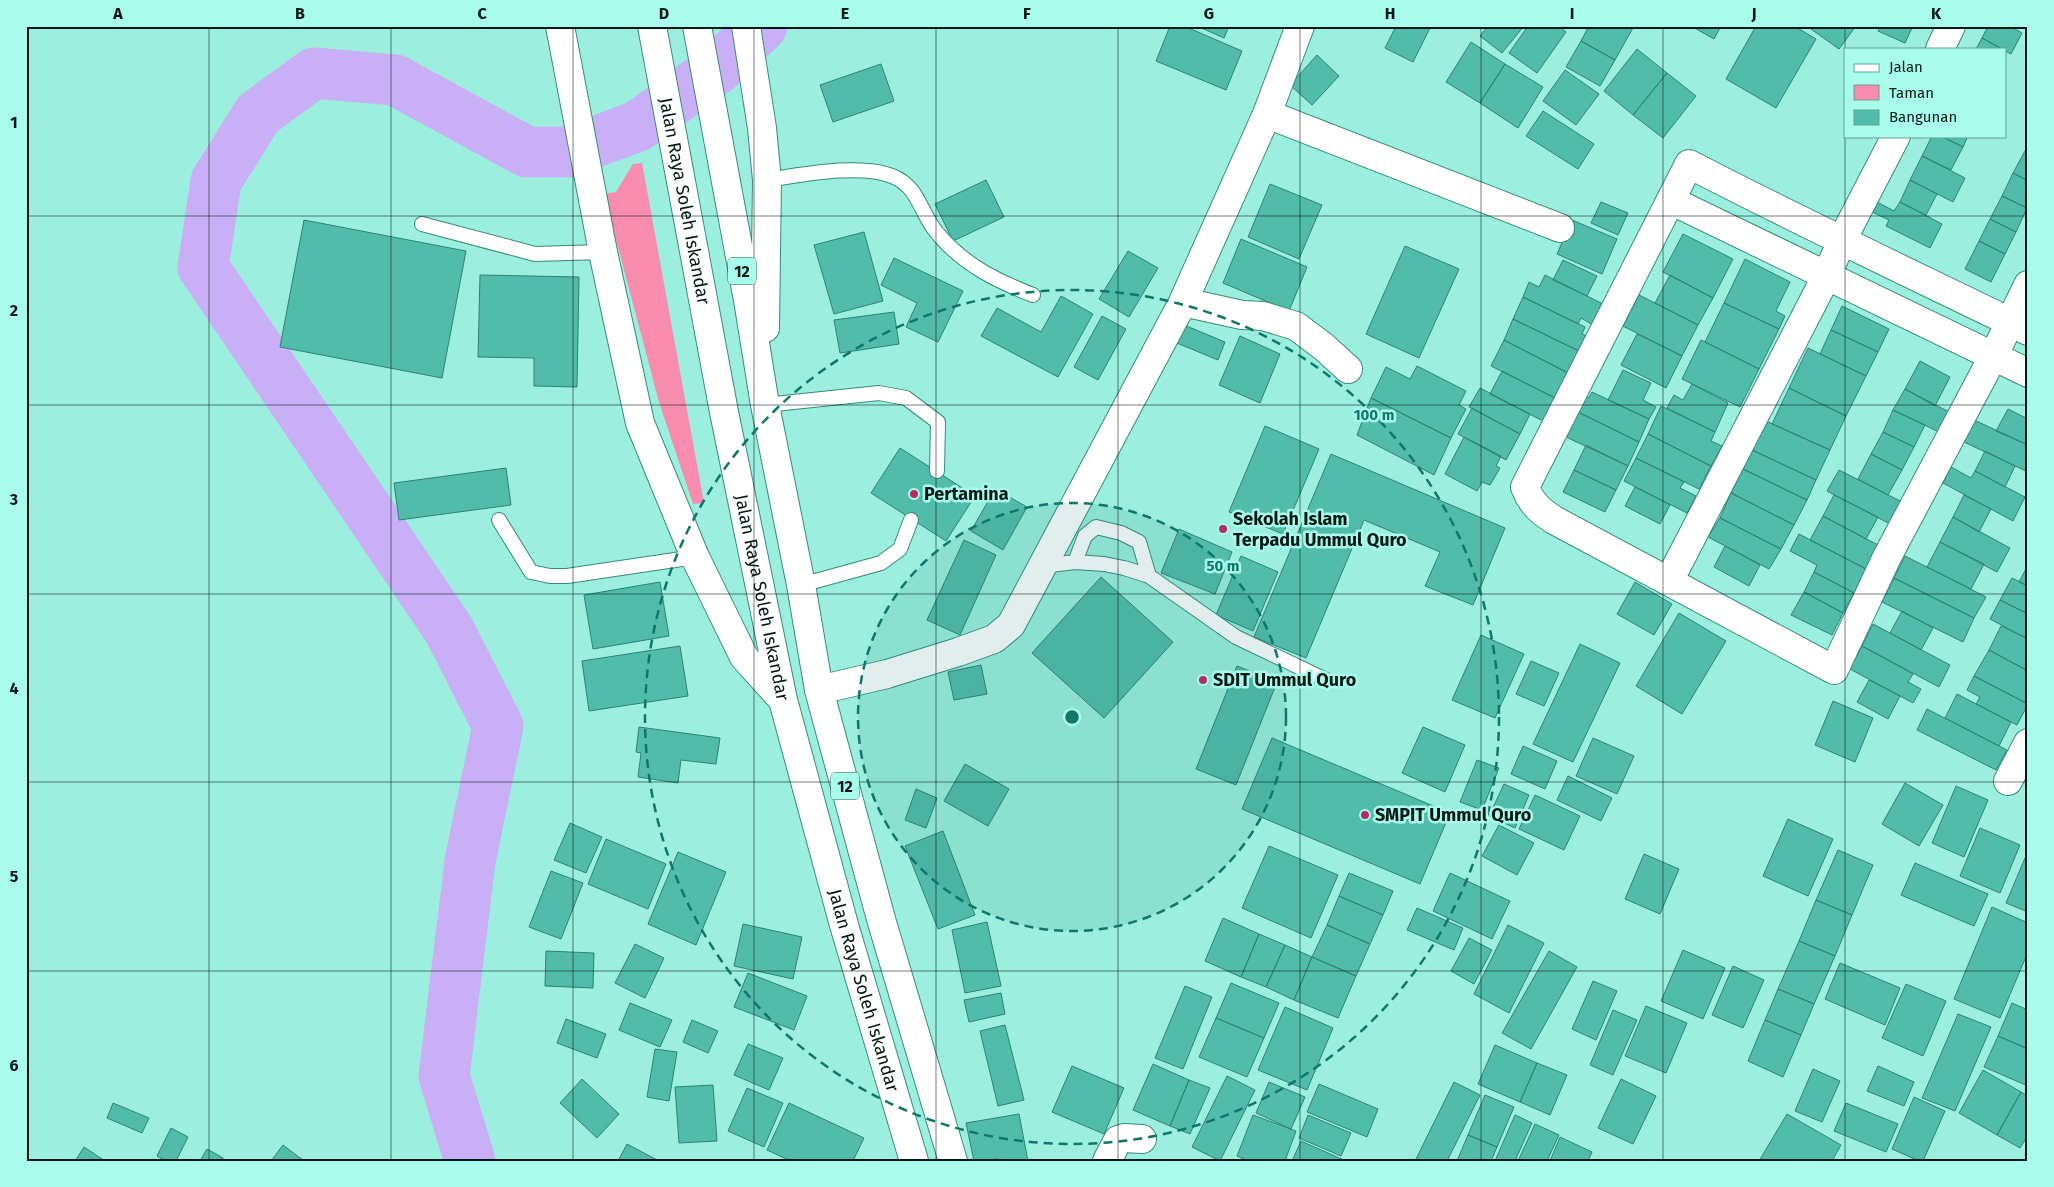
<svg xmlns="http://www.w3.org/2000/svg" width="2054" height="1187" font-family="'Fira Sans',sans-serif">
<rect width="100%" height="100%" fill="#9cefdf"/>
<path fill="#f88cae" d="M642,163l62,340 -11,1 -34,-102 -55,-208 12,-2 17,-28z"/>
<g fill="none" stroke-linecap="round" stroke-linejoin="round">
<path stroke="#c9b0f6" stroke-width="51" d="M470,1161l-26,-85 26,-215 28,-135 -49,-96 -246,-363 13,-86 42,-67 56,-41 81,7 132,72h41l70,-26 79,-57 45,-43"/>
</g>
<path fill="#52bcaa" stroke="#2d8275" d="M1170,26h14l58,25 -16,39 -70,-29z
M1197,26h32l-5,12z
M1396,26h35l-18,36 -28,-14z
M1488,26h36l-22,27 -22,-17z
M1528,26h30l8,6 -29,41 -28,-20z
M1589,26h45l-19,34 -34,-19z
M1691,26h30l-7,13z
M1756,26h38l22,13 -40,69 -50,-29z
M1813,26h43l-17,23 -28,-20z
M1880,26h33l-8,17 -27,-12z
M1988,26h22l12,7 -11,21 -6,-3v-2h-3l-20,-11z
M1982,38l20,11h-26z
M1581,41l34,19 -15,26 -34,-19z
M1471,42l34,22 -25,39 -34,-21z
M1637,49l30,24 -34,42 -29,-24z
M1317,55l22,21 -27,29 -22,-20z
M881,64l13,37 -61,21 -13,-37z
M1505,64l38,23 -25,41 -38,-25z
M1565,70l34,24 -23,31 -33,-24z
M1667,73l29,23 -33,42 -30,-23z
M1543,111l51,33 -16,25 -52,-33z
M1932,136h9l22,11 -12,23 -29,-14z
M1941,136h27l-5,11z
M2026,149l2,1v31l-15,-8z
M1922,156l43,22 -12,24 -43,-22z
M2013,173l15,8 -1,27 -25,-12z
M986,180l18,37 -51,24 -18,-37z
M1910,180l27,14 -11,21 -26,-13z
M1270,184l52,21 -23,54 -51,-22z
M2002,196l25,12 -11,24 -26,-13z
M1601,202l27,11 -10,22 -27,-12z
M1877,202l17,9 6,-9 42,22 -12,24 -44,-22 3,-6 -17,-8z
M1990,219l26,13 -11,22 -26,-13z
M304,220l162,31 -24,127 -162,-31z
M1572,220l45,19 -15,35 -45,-20z
M864,232l19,69 -49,13 -20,-69z
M1683,234l50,25 -20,39 -50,-26z
M1241,239l66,28 -18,44 -66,-28z
M1979,241l26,13 -14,28 -26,-13z
M1405,246l54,23 -40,89 -53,-24z
M1128,251l30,17 -29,49 -30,-18z
M894,258l69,33 -25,51 -32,-15 11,-24 -36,-18z
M1745,259l45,23 -14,29 9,5 -6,13 -55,-26z
M1563,260l34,16 -10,20 -34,-16z
M480,275l99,2 -2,110 -43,-1v-28l-56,-1z
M1545,275l60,30 -10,21 -14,-8 -3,6 -55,-27 6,-15 10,5z
M1670,275l43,23 -15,27 -43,-22z
M1639,295l59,30 -16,31 -59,-30z
M1061,296l32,18 -35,63 -77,-41 16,-28 44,24z
M1523,297l62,30 -3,7 8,4 -7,15 -70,-34z
M1724,303l55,26 -20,40 -54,-27z
M1842,306l47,23 -11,23 -47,-22z
M894,312l5,32 -59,9 -6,-33z
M1102,316l24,13 -28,51 -24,-13z
M1513,319l70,34 -13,21 -66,-34z
M1179,323l46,19 -7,18 -46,-19z
M1831,330l47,22 -12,24 -46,-22z
M1637,334l45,22 -16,32 -45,-23z
M1240,336l40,18 -20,49 -41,-18z
M1504,340l66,34 -13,25 -66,-33z
M1701,340l58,29 -19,38 -58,-28z
M1808,348l58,28 -20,40 -57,-28z
M1920,361l30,16 -15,29 -30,-17z
M1417,366l49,25 -7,14 7,4 -15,29 -80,-40 15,-31 24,12z
M1623,370l28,13 -8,17 13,7 -7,12 -41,-19z
M1502,371l55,28 -12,23 -55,-28z
M1692,384l36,19 -13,29 -48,-24 7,-13 9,5z
M1480,388l50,26 -10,20 -51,-27z
M1789,388l57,28 -16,34 -58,-26z
M1905,389l44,23 -10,20 -46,-22z
M1592,392l57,27 -10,23 -61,-30 8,-16 3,2z
M1371,398l80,40 -17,37 -77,-40z
M1661,406l54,26 -4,9 11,5 -11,20 -63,-32z
M1472,408l48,26 -14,26 -48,-26z
M2008,409l20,10v26l-32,-14z
M1893,410l32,15 -11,22 -31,-15z
M1578,412l61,30 -11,24 -62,-29z
M1974,420l54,25v27l-64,-30z
M1766,421l64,29 -14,30 -64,-30z
M1265,426l54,23 -36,85 -54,-22z
M1883,432l31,15 -12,23 -31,-16z
M1648,434l63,32 -12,23 -63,-31z
M1464,437l37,19 -5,10 4,2 -10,17 -8,-3 -5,9 -32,-17z
M1586,445l42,21 -12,24 -42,-20z
M900,448l75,48 -29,45 -75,-48z
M1752,450l64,30 -9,20 -64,-31z
M1985,451l30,15 -10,21 -30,-16z
M1331,454l174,74 -32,77 -48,-19 15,-34 -76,-32 -58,138 -52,-21z
M1871,454l31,16 -14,25 -30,-16z
M1636,458l48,24 -4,6 16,8 -9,17 -63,-32z
M1951,467l20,11 4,-7 50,26 -12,24 -70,-38z
M506,468l5,37 -112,15 -5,-37z
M1743,469l64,31 -13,25 -63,-32z
M1574,470l42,20 -11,22 -42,-20z
M1839,470l63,32 -12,22 -63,-33z
M1635,487l35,18 -10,19 -35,-18z
M995,489l32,18 -24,43 -32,-19z
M1731,493l63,32 -13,24 -61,-31z
M1834,495l44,22 -12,22 -43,-23z
M1964,495l27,14 -12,23 -26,-15z
M1823,516l55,29 -12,24 -56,-29z
M1953,517l57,31 -13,24 -57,-30z
M1720,518l61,31 -12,20 -61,-32z
M1179,529l53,23 -17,42 -54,-21z
M1799,534l67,35 -12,24 -40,-21 3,-7 -27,-14z
M964,540l32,15 -36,80 -33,-15z
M1940,542l44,22 -13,25 -44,-22z
M1725,546l35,19 -11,21 -35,-19z
M1241,556l37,16 -25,59 -37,-16z
M1905,556l81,41 -12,21 -80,-40z
M2028,565v21l-9,-4z
M1814,572l40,21 -11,20 -39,-21z
M1101,577l72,65 -69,76 -72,-65z
M1894,578l80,40 -11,24 -81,-40z
M2012,578l16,8v28l-28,-14z
M660,582l9,54 -76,13 -9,-54z
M1635,582l37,22 -18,31 -37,-21z
M1804,592l39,21 -11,22 -41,-20z
M2000,600l28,14v25l-38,-20z
M1902,611l31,17 -12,22 -31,-17z
M1679,613l47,28 -44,73 -46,-28z
M1873,624l77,41 -11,22 -77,-41z
M2001,626l27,13v32l-39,-21z
M1481,635l43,19 -29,64 -43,-18z
M1580,644l40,19 -47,99 -40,-18z
M680,646l8,50 -99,15 -7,-50z
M1862,646l51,28 -5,8 13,7 -8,14 -63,-34z
M1989,650l39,21v33l-54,-28z
M1531,661l28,12 -15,33 -28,-12z
M981,665l6,29 -33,6 -6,-28z
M1237,666l40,16 -41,103 -40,-16z
M1974,676l54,28 -11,21 -41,-21 4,-7 -13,-7z
M1869,680l31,16 -12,23 -31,-17z
M1957,694l54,28 -12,24 -54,-28z
M1833,701l40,17 -18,44 -40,-17z
M1927,709l80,41 -11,20 -79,-40z
M639,727l81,11 -4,26 -35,-4 -3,23 -40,-6 3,-24 -5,-1z
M1423,727l42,18 -20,47 -43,-19z
M1272,738l178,75 -30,71 -178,-75z
M1593,738l41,18 -17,38 -41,-18z
M1523,746l34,15 -12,28 -34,-15z
M1477,760l22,8 -17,42 -22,-8z
M965,764l44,25 -21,37 -44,-25z
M1568,776l44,22 -11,23 -44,-21z
M1905,783l38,22 -24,41 -37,-22z
M1504,784l25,11 -14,33 -26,-12z
M1956,786l32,14 -24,57 -32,-14z
M916,789l21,9 -11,30 -21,-8z
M1535,795l45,21 -16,34 -45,-21z
M1788,819l45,20 -25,57 -45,-20z
M570,823l32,14 -16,36 -32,-13z
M1499,825l35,18 -17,32 -35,-19z
M1980,828l40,17 -20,48 -40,-17z
M943,831l32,84 -37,14 -33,-83z
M606,839l60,25 -18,45 -60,-25z
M1269,846l69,29 -27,63 -69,-30z
M1838,850l35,15 -21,50 -36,-15z
M678,852l48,20 -30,73 -48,-21z
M1644,854l35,15 -19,45 -35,-15z
M2025,858l3,1v53l-22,-9z
M1915,863l73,31 -14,32 -73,-31z
M551,871l32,12 -22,56 -32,-12z
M1349,873l44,18 -10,24 -44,-19z
M1450,873l60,28 -18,38 -59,-28z
M1339,896l44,19 -13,29 -43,-19z
M1816,900l36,15 -17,41 -36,-15z
M1992,907l36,16v29l-28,66 -46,-19z
M1417,908l46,20 -9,22 -47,-20z
M1223,918l36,16 -18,43 -36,-16z
M987,922l14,64 -36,7 -13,-63z
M743,924l59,13 -9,42 -59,-13z
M1327,925l43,19 -14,32 -44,-19z
M1508,925l36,18 -35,70 -35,-19z
M1259,934l26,11 -19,42 -25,-10z
M1469,938l23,12 -18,34 -23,-13z
M1799,941l36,15 -21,48 -36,-15z
M635,944l29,14 -19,40 -30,-15z
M1285,945l27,12 -18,43 -28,-13z
M1683,950l42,18 -22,51 -42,-18z
M546,951l48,2 -1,35 -48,-2z
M1549,951l28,16 -46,82 -29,-16z
M1312,957l44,19 -18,42 -44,-18z
M1840,963l60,25 -15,37 -60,-26z
M1733,966l31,14 -21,48 -31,-13z
M748,973l59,23 -13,34 -60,-23z
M1593,981l24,10 -21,49 -24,-11z
M1231,983l48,20 -15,35 -48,-20z
M1906,984l40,17 -23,55 -41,-18z
M1185,986l27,11 -29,72 -28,-11z
M1778,989l36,15 -13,31 -36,-15z
M1001,993l4,21 -36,8 -5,-22z
M630,1003l42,17 -12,27 -41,-17z
M2012,1003l16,7v39l-30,-13z
M1646,1006l41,17 -21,50 -41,-17z
M1285,1007l48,21 -26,62 -49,-20z
M1613,1010l24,10 -24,55 -23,-10z
M1958,1014l33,13 -36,84 -33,-13z
M1216,1018l48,20 -17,39 -48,-20z
M566,1019l40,15 -9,24 -40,-15z
M692,1020l26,11 -10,22 -25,-11z
M1765,1020l36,15 -18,42 -35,-16z
M1005,1025l19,75 -26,6 -18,-75z
M1998,1036l30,13v37l-44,-19z
M748,1044l35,14 -14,32 -35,-15z
M1495,1045l42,18 -17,39 -42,-18z
M655,1049l22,3 -8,49 -22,-4z
M1537,1063l30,12 -17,40 -30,-13z
M1153,1064l36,16 -19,46 -37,-16z
M1072,1066l52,22 -20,46 -52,-22z
M1878,1066l36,16 -10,24 -37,-15z
M1813,1069l27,12 -18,41 -27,-11z
M1983,1070l38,22 -24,43 -38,-22z
M1227,1076l28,14 -35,71 -28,-14z
M582,1079l37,35 -22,24 -37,-35z
M1621,1079l35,17 -23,48 -35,-16z
M1189,1080l21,8 -20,46 -20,-8z
M1269,1082l36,15 -14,32 -35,-16z
M1454,1082l26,13 -33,66h-32z
M1319,1084l59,25 -11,28 -60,-25z
M713,1085l4,56 -38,2 -4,-56z
M747,1088l36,15 -19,44 -36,-16z
M2021,1092l7,4v39l-8,13 -23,-13z
M1485,1095l29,12 -17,40 -29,-12z
M1914,1097l31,14 -22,50h-4l-27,-12z
M113,1103l36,15 -7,15 -35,-15z
M789,1103l75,35 -11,23h-62l-24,-11z
M1846,1103l52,21 -12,28 -52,-21z
M1019,1114l9,47h-30l-1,-2 -23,2 -8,-38z
M1787,1114l54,31 -9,16h-73z
M1253,1115l43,16 -11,30h-37l-11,-5z
M1308,1115l43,18 -10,23 -42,-18z
M1515,1115l17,8 -17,38h-20z
M1535,1124l24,11 -12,26h-29z
M171,1128l17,9 -12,24h-10l-9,-5z
M1468,1135l29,12 -6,14h-34z
M1560,1137l32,15 -4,9h-38z
M1301,1141l45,20h-54z
M627,1144l32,17h-41z
M283,1145l21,16h-33z
M84,1147l21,14h-30z
M207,1149l16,9 -1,3h-22z"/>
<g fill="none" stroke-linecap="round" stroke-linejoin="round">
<g stroke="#378b7d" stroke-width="16">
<path id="lane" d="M767,180c34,-5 93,-17 125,-4 28,11 28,38 46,58 26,31 59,47 95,61
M422,224l113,30 68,-2
M765,405l114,-12 27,5 32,24 -1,49
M499,520l32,52 19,4h17l128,-19
M1075,562l10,-26 11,-9 25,6 18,9 10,34
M1042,566l33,-4 29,2 20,4 25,8 87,61 90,43
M801,585l80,-22 19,-14 11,-29"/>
</g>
<g stroke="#378b7d" stroke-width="30">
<path id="street" d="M1940,49l11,-23
M1267,114l293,114
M1672,201l356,172
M2028,285l-34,70 -107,202 -53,113 -280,-150c-14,-9 -23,-17 -29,-33l164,-323c106,55 214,106 321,158l18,9
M1183,302l59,13 21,1 33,10 28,21 24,22
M1669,581l158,-306 15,-35 54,-104
M819,690l68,-16 71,-22 36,-13 17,-14 172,-323 84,-188 33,-88
M2008,781l20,-38
M1107,1161l11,-21 6,-2 18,1"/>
</g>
<g stroke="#378b7d" stroke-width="30">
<g id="highway">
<path d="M560,26l43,226 37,171 55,134 49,100 39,43"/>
<path id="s1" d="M652,26l72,386 59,288 61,225 70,236"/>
<path d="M697,26l51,274 17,105 36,180 18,105 62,229 72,242"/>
<path d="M746,26l16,102 5,52 -2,148"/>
</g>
</g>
<use href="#lane" stroke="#fff" stroke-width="14"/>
<use href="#street" stroke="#fff" stroke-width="28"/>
<use href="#highway" stroke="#fff" stroke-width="28"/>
</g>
<path fill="none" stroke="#001814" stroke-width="1" stroke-opacity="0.55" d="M209,26v1135M391,26v1135M573,26v1135M754,26v1135M936,26v1135M1118,26v1135M1300,26v1135M1481,26v1135M1663,26v1135M1845,26v1135M26,216h2002M26,405h2002M26,594h2002M26,782h2002M26,971h2002"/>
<circle cx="1072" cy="717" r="214" fill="#0f766e" fill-opacity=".12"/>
<g fill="none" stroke="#0f766e" stroke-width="2.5" stroke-dasharray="9 6">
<circle cx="1072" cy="717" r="214"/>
<circle cx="1072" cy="717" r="427"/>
</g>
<g fill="#b72b65" stroke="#a9fcec" stroke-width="2">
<circle cx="914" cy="494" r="5"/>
<circle cx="1223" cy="529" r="5"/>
<circle cx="1203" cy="680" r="5"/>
<circle cx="1365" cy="815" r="5"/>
</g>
<g text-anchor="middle" stroke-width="5" stroke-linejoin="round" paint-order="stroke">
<g fill="#a9fcec" stroke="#335c55" stroke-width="1">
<rect x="728" y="257.5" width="28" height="27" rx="4"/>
<rect x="831" y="772.5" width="28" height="27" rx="4"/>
</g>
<g font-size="16" font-weight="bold" fill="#001814">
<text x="742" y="277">12</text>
<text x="845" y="792">12</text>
</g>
<g font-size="18" fill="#001814" stroke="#a9fcec">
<text dy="6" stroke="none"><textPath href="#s1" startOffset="178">Jalan Raya Soleh Iskandar</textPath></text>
<text dy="6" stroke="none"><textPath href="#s1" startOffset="582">Jalan Raya Soleh Iskandar</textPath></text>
<text dy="6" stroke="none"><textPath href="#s1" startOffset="988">Jalan Raya Soleh Iskandar</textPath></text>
</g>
<g font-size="18" font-weight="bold" fill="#001814" stroke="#a9fcec" text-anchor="start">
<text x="924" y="500">Pertamina</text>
<text x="1233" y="525">Sekolah Islam<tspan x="1233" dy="21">Terpadu Ummul Quro</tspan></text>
<text x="1213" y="686">SDIT Ummul Quro</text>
<text x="1375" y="821">SMPIT Ummul Quro</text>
</g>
</g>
<circle cx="1072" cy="717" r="8" fill="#0f766e" stroke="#a9fcec" stroke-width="2.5"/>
<g font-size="15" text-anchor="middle" font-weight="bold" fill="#0f766e" stroke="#a9fcec" stroke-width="5" stroke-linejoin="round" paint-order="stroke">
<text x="1374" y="420">100 m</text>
<text x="1223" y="571">50 m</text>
</g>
<rect width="2054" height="1187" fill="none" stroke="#a9fcec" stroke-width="55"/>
<rect x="1844" y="48" width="162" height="90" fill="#a9fcec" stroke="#65a196"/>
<rect x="1854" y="64" width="25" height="8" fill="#ffffff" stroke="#65a196"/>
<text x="1889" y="72" font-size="15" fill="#001814">Jalan</text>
<rect x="1854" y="85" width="25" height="15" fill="#f88cae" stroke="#65a196"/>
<text x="1889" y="98" font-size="15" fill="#001814">Taman</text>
<rect x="1854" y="110" width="25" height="15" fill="#52bcaa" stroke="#65a196"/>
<text x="1889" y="122" font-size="15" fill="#001814">Bangunan</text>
<rect x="28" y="28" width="1998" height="1132" fill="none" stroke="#001814" stroke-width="2"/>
<g font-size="16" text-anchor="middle" font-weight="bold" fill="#001814">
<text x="118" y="19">A</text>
<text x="300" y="19">B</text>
<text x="482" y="19">C</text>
<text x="664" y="19">D</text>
<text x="845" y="19">E</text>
<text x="1027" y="19">F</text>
<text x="1209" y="19">G</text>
<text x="1390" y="19">H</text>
<text x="1572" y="19">I</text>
<text x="1754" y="19">J</text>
<text x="1936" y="19">K</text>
<text x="14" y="128">1</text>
<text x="14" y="316">2</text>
<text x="14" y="505">3</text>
<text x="14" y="694">4</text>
<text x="14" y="882">5</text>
<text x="14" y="1071">6</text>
</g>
</svg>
